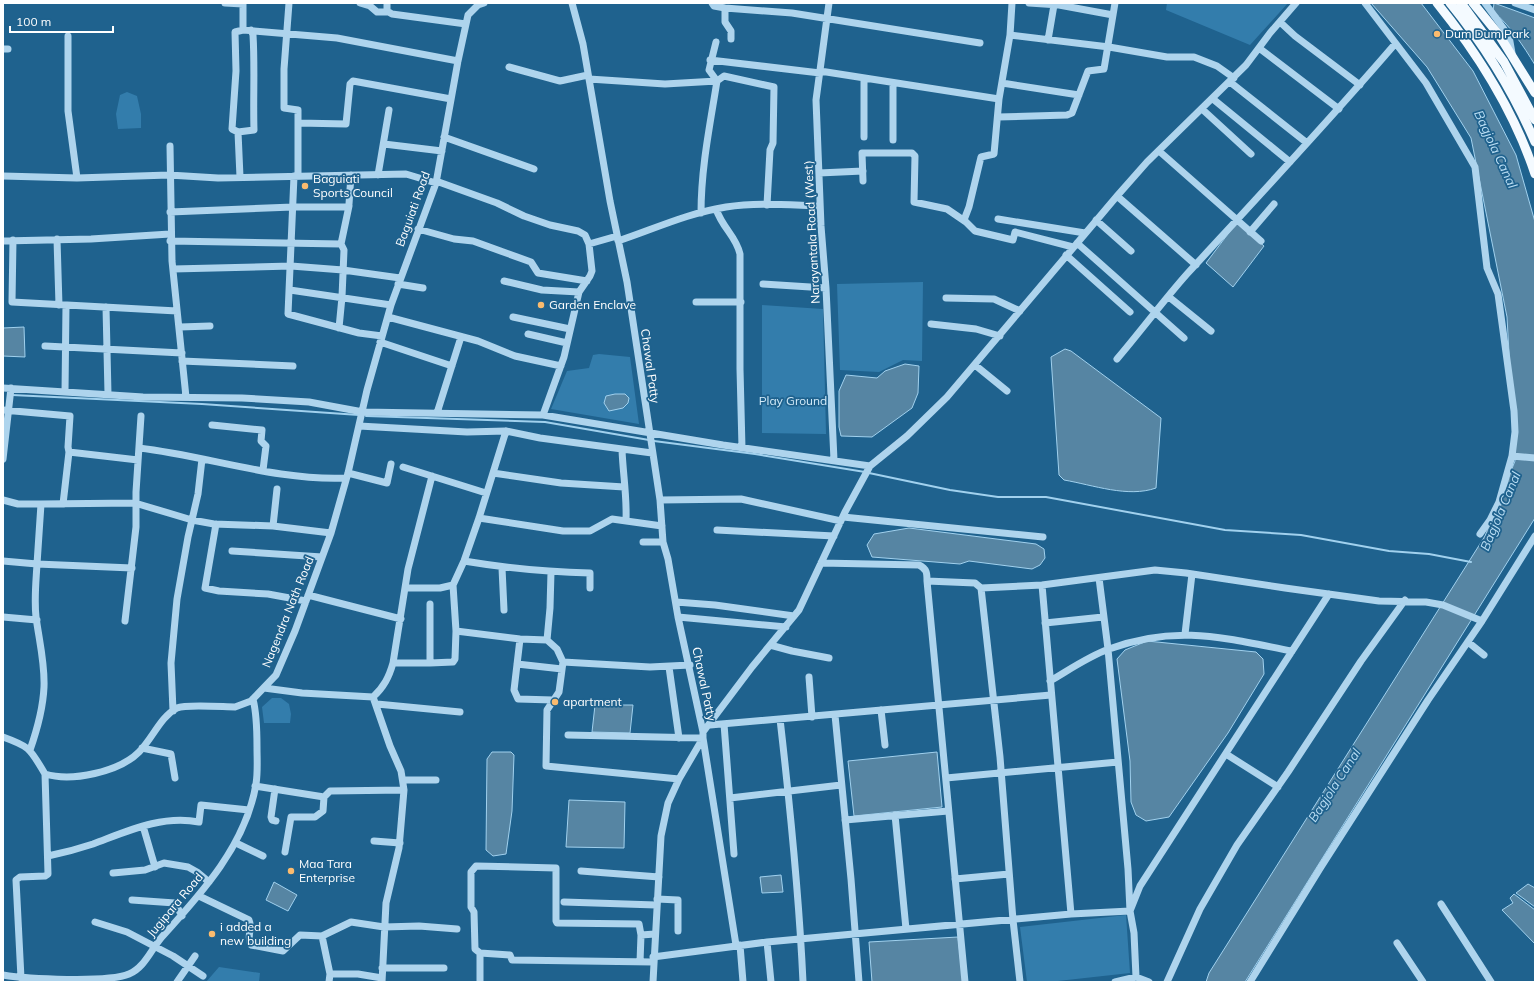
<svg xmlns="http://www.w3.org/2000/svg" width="1538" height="985" font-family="Mulish,sans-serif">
<rect width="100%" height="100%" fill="#1f628e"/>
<path fill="#337dac" d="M1167,3h121l-38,42 -84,-35z
M127,92l10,4 4,18v14l-23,1 -2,-15 4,-19z
M923,282l-1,79 -19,-1 -24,12 -39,-2 -3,-86z
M762,305l61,4 3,125 -64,-1z
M599,354l31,3 9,67 -88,-15 16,-38 22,-3 4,-13z
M272,698h9l8,6 2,10 -1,9h-26l-2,-16z
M1126,915l4,58 -81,9h-22l-7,-55z
M219,967l41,6 -1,9h-53z"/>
<path fill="#5685a3" stroke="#a1d1ee" d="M1371,3h50l52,68 43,84 19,67v296l-290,464h-39l3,-9 276,-437 30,-75 -8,-144 -36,-179 -44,-71z
M1494,3l41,15v47c-12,-20 -25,-39 -42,-54z
M1237,222l27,24 -31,41 -27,-24z
M24,327l1,30 -22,-1v-28z
M1065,349l6,2 90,67 -5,70c-28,10 -63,-3 -92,-8l-5,-5 -8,-118z
M905,364l14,2 -1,27 -6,15 -40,29 -31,-1 -2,-9v-36l7,-16 31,3 8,-7z
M615,394h10l4,4 -1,5 -5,5 -14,3 -5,-8 2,-7z
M909,528l127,16 8,5 1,9 -5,7 -8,4 -63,-8 -9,3 -88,-7 -5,-12 7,-11z
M1147,641l109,11 7,7 1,15 -36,59 -59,84 -23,4 -10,-6 -5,-13 -1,-41 -13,-102 8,-9z
M595,705h38l-3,28 -38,-1z
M492,752h19l3,3 -2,56 -6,43 -13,2 -7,-6 1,-91z
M937,752l5,55 -88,9 -6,-55z
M569,800l56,2 -1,46 -58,-1z
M781,875l2,17 -21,1 -2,-16z
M274,882l23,13 -9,16 -22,-11z
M1528,884l7,4v19l-19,-14z
M1514,894l21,16v34l-33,-34 11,-7 -3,-5z
M958,937l5,45h-91l-3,-40z"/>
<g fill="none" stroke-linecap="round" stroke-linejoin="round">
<path stroke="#a1d1ee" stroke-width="2" d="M12,395l190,9 157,11
M366,416l179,6 104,18
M654,441l101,13 110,18
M869,473l81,17 48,7h48l179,33 76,5 88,16 40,3 42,8"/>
<path stroke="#aed4ed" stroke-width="7" d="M225,3l18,1v26
M289,3l-5,66v39l14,2v66
M360,3l10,3 7,6h11
M387,3v8l5,3 74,10
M572,3l11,41 27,157 17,81 33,218 3,42 5,17 10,58 25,115
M712,3l2,3 11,2 67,5 188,30
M829,3l-13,97 5,126 5,62 8,172
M1029,3l30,2 54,10
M1365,3l61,80 49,84 12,101 11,26 16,117 1,21 -3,24 -13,46 -9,18 -10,14
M1485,3l24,33 3,17
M1515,3l20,7
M725,8v14l6,9v8
M1280,22l15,14 65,49
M1010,35l99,12 58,10h27l23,9 17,12
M68,36v75l9,67
M1048,40l6,-35
M716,42l-7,28 8,11 7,-5 50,11 -1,56 -3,7 -3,55
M1259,48l80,61
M3,49h5
M710,60l110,13
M509,67l51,14 28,-6
M820,71l179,28
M589,79l76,5 52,-3c-7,44 -16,87 -16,132
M1230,82l77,61
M1002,83l77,12
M1213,99l77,63
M1202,109l49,45
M998,117l69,-2 5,-2 16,-42 16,-2 11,-66
M299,123l47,1 4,-40 3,-3 98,18
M238,132l16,-2c-1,-32 1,-63 -1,-95l-2,-5
M444,137l90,32
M864,137v-59
M893,140v-57
M384,144l58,7
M170,146l2,115 14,136
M1159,151l102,90
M819,173l44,-2
M378,175l11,-65
M3,176l74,2 92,-3 49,3 188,-4 30,9
M294,176l-6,138 71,19 23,3
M240,177l-2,-45 -6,-3 4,-58 -1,-39 8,-2 94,8 121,23
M436,181l61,22 27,13 26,9 28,6 7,4 4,9 3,27 -2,5 -11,16 -15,65 -21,58
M863,181l-1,-28h50l3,3 -1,46 33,7 19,13 9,9 38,9 2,-8 58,15
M1117,196l79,69
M716,209c7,20 20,27 24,45v115l2,79
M170,212l123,-5h55l1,-3 2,-29
M998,219l87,14
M964,220l5,-13 12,-50 13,-3 5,-55 11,-64 2,-32
M1096,220l35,31
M418,229l36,10 19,2 58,21 7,11 49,8
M1250,232l24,-28
M57,239l2,66
M13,240l-1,62 165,9
M3,241l88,-2 79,-5
M170,241l171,3 3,6 -2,47 -3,31
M618,241c36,-12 70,-28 108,-34 31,-5 63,-2 94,-1
M1077,243l107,95
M341,244l8,-38
M589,244l28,-8
M1066,255l64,57
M173,269l118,-3 52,4 57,8
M504,281l38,9 37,2
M398,284l25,4
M763,284l63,4
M290,290l101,15
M1169,297l42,34
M946,298l48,1 26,12
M696,302h45
M106,307l2,87
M388,317l90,24 37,15 46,10
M513,317l57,12
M931,324l45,5 24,7
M180,327l30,-1
M528,334l39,9
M380,342l72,24
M45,346l137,7
M1117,359c24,-28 46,-58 70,-85 70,-76 141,-152 208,-230
M182,361l111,5
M975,365l32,26
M3,388l140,9 99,1 67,4 54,10 180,3 180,30 147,21
M65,392l1,-87
M3,410l67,6 -2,31 1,5 -6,52
M437,413l24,-76
M212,425l50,5 -1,11 5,5 -3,24
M359,426l108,6 39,-1 34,7 112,15
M506,431l-27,87 -15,43 -11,24 3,46 64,8 27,1
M139,448c69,8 137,33 207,30
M622,450c1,24 5,46 4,70
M69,452l69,8
M1512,456l23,2
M3,459l8,-71
M403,467l83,26
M348,473l39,10 4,-19
M493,473l68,10 63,4
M3,500l15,4h23
M660,500l81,-1 100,22
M843,517l200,20
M479,518l84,13h27l22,-12 50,7
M216,524l-11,64 14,3 49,3 38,7
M273,526l4,-37
M717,530l117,6
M643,542h20
M232,551l90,6
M3,561l34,3c-1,18 -3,35 -1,53 3,23 9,46 8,70 -1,22 -7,43 -14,63
M464,561c42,7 83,11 126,12v15
M821,563l98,2c8,4 8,8 8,16
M132,568l-95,-4 4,-60 94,-1 57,17 22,4 59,2 58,7
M502,568l2,42
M551,572l-1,36 -3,32 10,9 6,13 -4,30 -12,18 -1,56 133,13
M1099,578l9,71 20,220 2,42 4,22 2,44
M1042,585l29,329
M405,588h35l13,-3
M981,588l61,-3 113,-15 31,3 99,15 94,13 47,1 17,3 39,16
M308,595l93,24
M676,602l39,3 79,11
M430,604v59
M3,617l34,3
M678,617l108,10
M125,621l11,-94v-35l5,-76
M1045,623l58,-6
M1185,634l7,-60
M520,639l-6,51 4,9 35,1
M1468,642l16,13
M770,645l22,6 37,7
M563,662l87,5 40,-2
M393,663h37l23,-1 2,-3 1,-28
M517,664l45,5
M669,667l10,71
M809,677l3,40
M1050,681c19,-11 39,-25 59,-32 68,-25 115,-11 183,2
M264,688l38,5 71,4c11,-10 16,-20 20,-34l15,-94 24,-93
M373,697l17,49 11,25 3,19 -5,58 -13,55 -4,79
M377,704l83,8
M881,710l4,35
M173,711l-2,-48 6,-64 11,-62 10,-43 4,-35
M835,715l16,164 8,103
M780,719c10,87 19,175 23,263
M724,724l10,130
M710,725l341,-30
M568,735l135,3 33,207
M3,737c28,10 27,12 42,37 27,8 74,-2 94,-22 14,-14 21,-35 38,-44 9,-4 47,-1 58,-1l16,-6 25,-26 19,-44 36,-98 17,-60 19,-83 24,-85 45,-122 22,-122 10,-46 10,-10 6,-2
M142,748l29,6 4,24
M1226,754l52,33
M946,778l172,-16
M403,780h33
M255,786l69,11 -1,14 -8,6h-24l-6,35
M275,789l-4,28 1,3 4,1
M324,797l6,-6 74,-1
M730,798l111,-13
M895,815l11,114
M845,820l103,-9
M143,826l12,41
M374,841l26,2
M236,843l27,13
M48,856c15,-3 30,-7 45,-12 35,-13 68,-29 106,-22l2,-17 48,5
M581,871l78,6
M113,873l32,-3 19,-7 24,4 9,5 12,10
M955,879l54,-5
M199,896l50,24c4,8 -3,17 2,25l32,6 17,-16 22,1 29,-14 33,5 35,-1 38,3
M657,899l21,1v31
M132,900l43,3 7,13
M564,902l92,3
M1441,904l50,78
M95,922l32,10 46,24 30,20
M322,936l8,38
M767,942l4,40
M1397,943l26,39
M740,945l3,37
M480,953l30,2 2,5 141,2
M653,957l114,-15 304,-28 59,-3 10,-25 189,-292
M640,962l1,-27
M382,968h62
M3,975c24,4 105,8 126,-1 15,-6 22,-24 32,-36 40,-44 85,-93 95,-154 2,-12 1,-25 1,-37 0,-16 0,-32 -4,-48
M21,978l-5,-98 4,-3 25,-1 3,-2 -3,-100
M177,982l18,-26
M329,982l1,-8h28l24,4
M480,982v-29l-5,-4 -1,-37 -3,-5v-35l5,-6 80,2v53l1,2 82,1 2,11 14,-1
M653,982l8,-146 7,-33 11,-24 24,-41v-6l49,-65 47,-57 46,-98 25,-46 37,-30 40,-39 170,-201 30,-34 99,-97 24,-32 26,-30
M965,982l-38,-401 48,2 6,5 19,169 13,163 7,62
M1115,982l21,-5 13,5
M1167,982l33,-73 37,-64 51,-73 73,-111 44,-61
M1250,982l71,-115 107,-167 54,-79 53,-85"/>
<path stroke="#f4faff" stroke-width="9" d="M1437,3c42,52 77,108 98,171
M1450,3c35,43 63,88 85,139
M1461,3l43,59 31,58
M1473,3l26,32 36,58"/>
</g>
<g fill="#fbbb6e" stroke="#1f628e" stroke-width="1.5">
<circle cx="1437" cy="34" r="4"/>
<circle cx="305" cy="186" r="4"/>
<circle cx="541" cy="305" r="4"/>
<circle cx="555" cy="702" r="4"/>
<circle cx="291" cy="871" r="4"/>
<circle cx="212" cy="934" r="4"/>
</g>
<g text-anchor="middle" stroke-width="3.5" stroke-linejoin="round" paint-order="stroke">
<g font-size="12" fill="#fff" stroke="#1f628e" text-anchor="start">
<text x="1445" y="38">Dum Dum Park</text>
<text x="313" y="183">Baguiati<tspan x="313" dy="14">Sports Council</tspan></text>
<text x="549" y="309">Garden Enclave</text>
<text x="563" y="706">apartment</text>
<text x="299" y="868">Maa Tara<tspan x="299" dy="14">Enterprise</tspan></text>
<text x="220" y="931">i added a<tspan x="220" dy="14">new building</tspan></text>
</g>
<g font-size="12" fill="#fff" stroke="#1f628e">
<text transform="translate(413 209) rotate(-70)" y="4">Baguiati Road</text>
<text transform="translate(812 232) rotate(-93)" y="4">Narayantala Road (West)</text>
<text transform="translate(650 366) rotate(82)" y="4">Chawal Patty</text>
<text transform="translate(288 612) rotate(-68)" y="4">Nagendra Nath Road</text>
<text transform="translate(704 684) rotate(78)" y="4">Chawal Patty</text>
<text transform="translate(175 905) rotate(-50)" y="4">Jugipara Road</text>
</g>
<g font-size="12" fill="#d3ebf9" stroke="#1f628e">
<text x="793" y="405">Play Ground</text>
</g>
<g font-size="13" font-style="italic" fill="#badef4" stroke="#1f628e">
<text transform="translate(1496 149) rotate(65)" y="5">Bagjola Canal</text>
<text transform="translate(1500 511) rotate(-67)" y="5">Bagjola Canal</text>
<text transform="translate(1334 785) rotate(-57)" y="5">Bagjola Canal</text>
</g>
</g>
<rect width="1538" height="985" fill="none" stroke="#ffffff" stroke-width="8"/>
<path d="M10 26v6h103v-6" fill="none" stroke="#ffffff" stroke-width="2"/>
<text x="16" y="26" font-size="12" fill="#ffffff" stroke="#1f628e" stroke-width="3" paint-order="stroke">100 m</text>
</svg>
